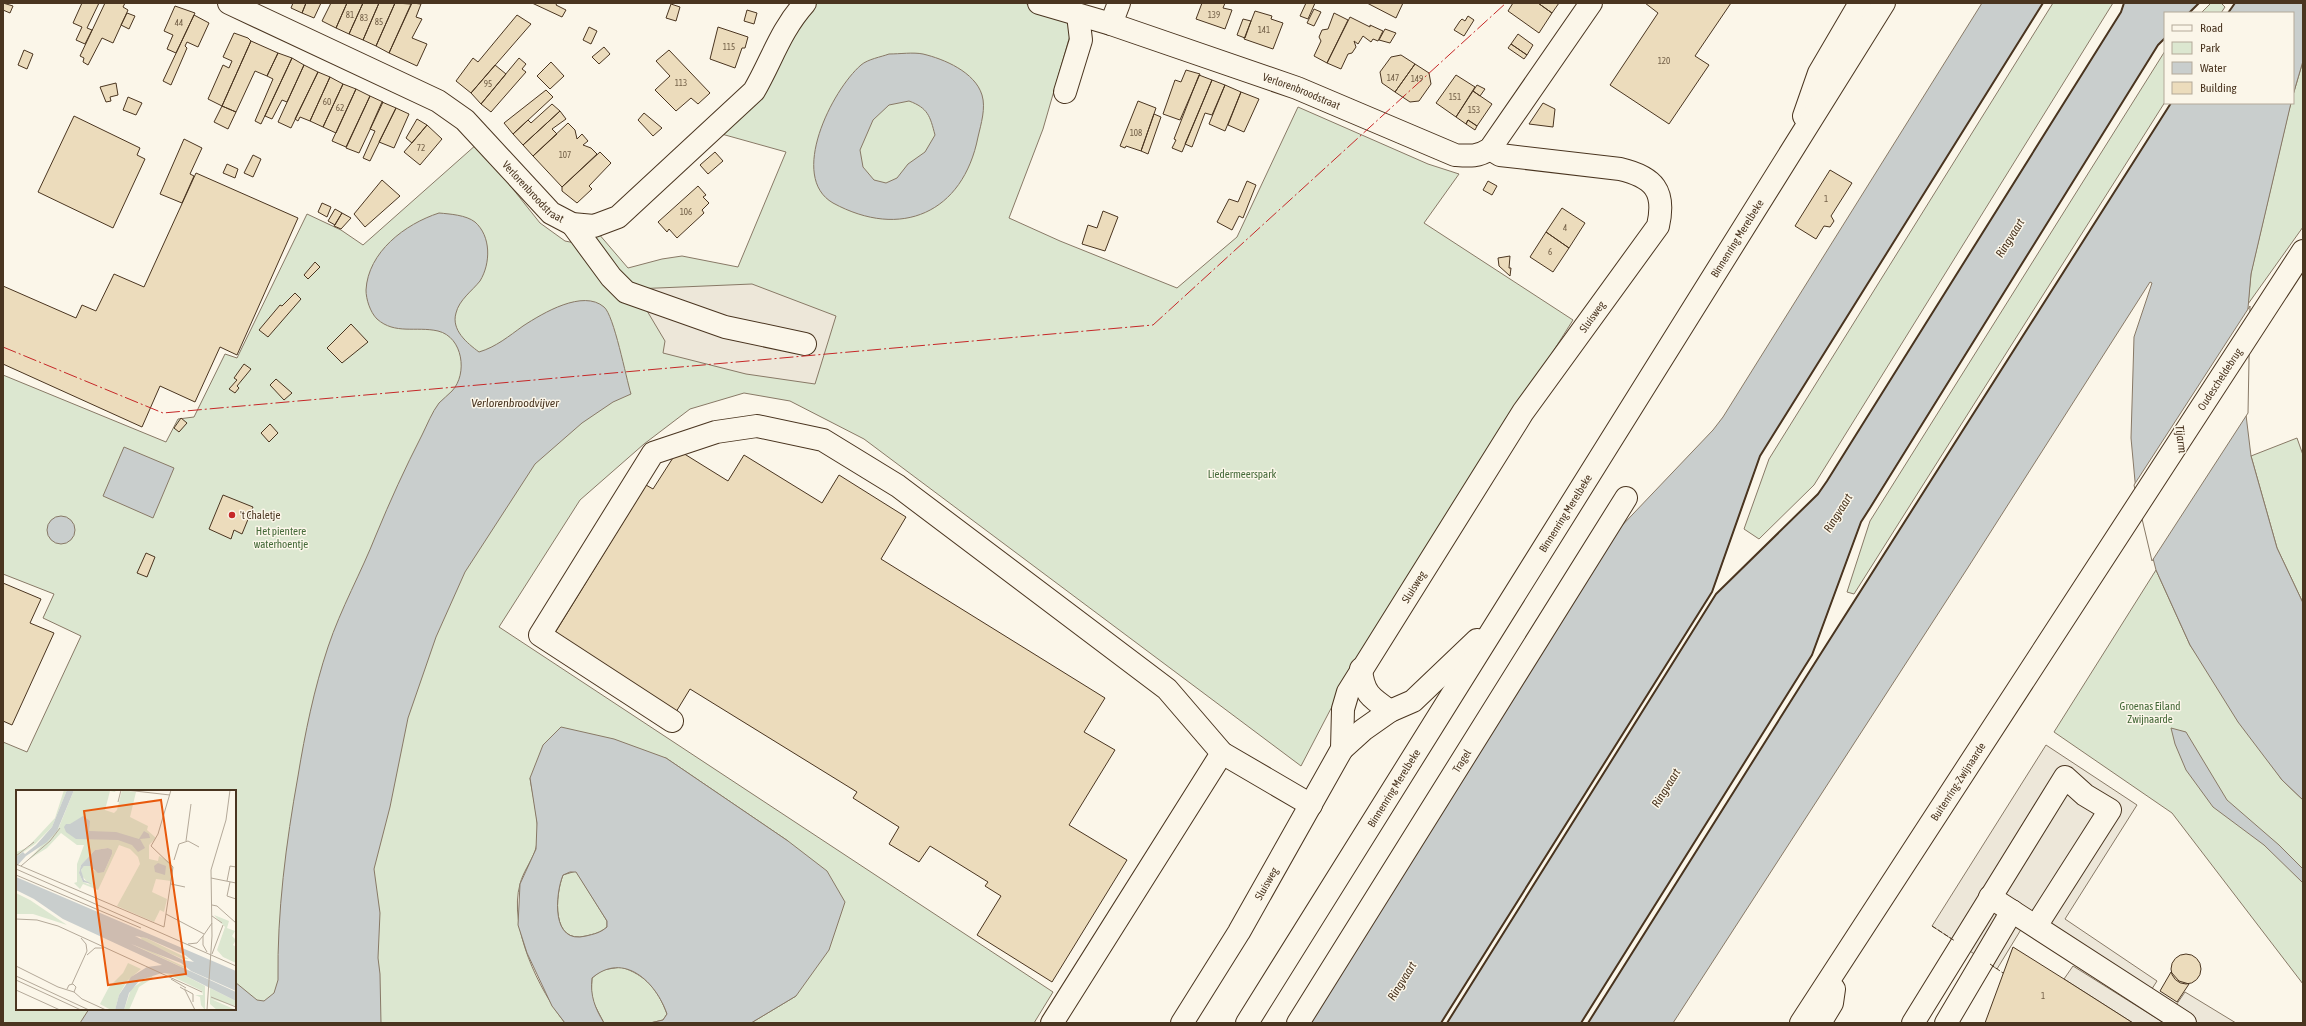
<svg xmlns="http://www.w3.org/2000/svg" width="2306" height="1026" font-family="'Asap Condensed',sans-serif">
<rect width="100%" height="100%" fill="#fbf6e9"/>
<path fill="#dce7d0" stroke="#887966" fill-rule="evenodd" d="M811,3h213l51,15 -32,111 -34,89 51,23 117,47 60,-51 61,-130 130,57 31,10 -35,49 149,97 -223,352 -49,94 -437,-327 -74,-38 -46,-8 -54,16 -46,35 -64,56 -81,127 554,365 -19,31h-283l45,-27 -8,-155 -122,-83 -136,20c3,20 12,53 5,73 -4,11 -12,21 -15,33 -12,43 19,106 45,139h-562v-281l24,10 54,-116 -38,-18 11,-24 -51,-20v-199l163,67 12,-23 16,-2 31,-63 12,4 70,-144 34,16 22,15 114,-101 63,79 25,18 20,4 13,-12 30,35 34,-9 20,-3 56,11 48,-115 -68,-19zM17,791h218v218h-218z
M2053,3h60l-299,482 -55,54 -15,-10 25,-70z
M2211,3h10l4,4 -4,6h-20z
M2165,51v51l-311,492 -7,-2 23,-71z
M2303,61v166l-55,77 3,-31 38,-163 2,-7h2v-8z
M2297,438l6,17v148l-26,-55 -26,-92z
M2156,570l34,75 92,135 21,20v184l-131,-171 -118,-81z
M576,871l31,50v6c-7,6 -13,7 -21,9 -35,9 -31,-41 -23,-61z
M621,967c25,8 37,23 46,47l-4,6 -13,3h-46l-13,-25 1,-20 10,-8z"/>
<path fill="#ede7d9" stroke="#887966" d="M752,284l84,32 -21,68 -69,-10 -83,-21 2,-12 -31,-52z
M2046,745l91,60 -72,114 92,62 -9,14 -120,-77 -31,51 -65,-43z
M2073,966l91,57h-31l-69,-44z
M2185,992l51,31h-39l-23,-15z"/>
<path fill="#c9cecd" stroke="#887966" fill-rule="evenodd" d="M1982,3h61l-283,453 -48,136 -271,431h-135l307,-488 100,-105 10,-13z
M2124,3h75l-10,10h-24v25l-7,7 -297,477 -49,133 -231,368h-134l269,-429 102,-100 9,-13 294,-469z
M2235,3h68v58l-10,34v-82h-65z
M889,54c11,0 24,-2 34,0 21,5 52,18 59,41 4,13 -1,29 -4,42 -15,76 -77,103 -145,66 -45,-26 -1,-113 28,-138 7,-6 20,-8 28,-11zM909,101c19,7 21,15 26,34l-10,17 -17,12 -11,14 -11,5 -12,-3 -11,-13 -3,-17 13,-30 16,-15z
M2171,103h120l-40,171 -5,57v84l5,41 26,92 26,55v197l-21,-20 -44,-58 -48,-77 -34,-75 -20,-78 -5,-54 3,-101 18,-54 -2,-1 -183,287 -294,454h-85l230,-365z
M439,213c11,1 27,2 36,9 16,14 16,41 5,59 -8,10 -21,19 -24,32 -5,17 11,30 23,39 17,-5 30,-16 44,-26 20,-13 60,-37 81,-19 10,8 22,71 27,87l-18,8 -31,21 -47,41 -70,108 -29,65 -28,81 -18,89 -16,62 6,44 -2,45 2,16 1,49h-301l9,-14h146v-27l22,18 7,1 10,-8 4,-13c-1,-68 8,-137 20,-204 7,-43 16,-87 30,-129 13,-39 33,-74 48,-112 14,-34 29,-67 46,-100 5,-10 10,-23 17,-32 4,-4 9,-8 13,-12 16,-17 11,-54 -14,-60 -22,-5 -43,4 -61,-12 -7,-7 -11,-20 -11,-29 2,-38 39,-66 73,-77z
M124,447l50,21 -21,50 -50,-22z
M47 530a14 14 0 1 1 28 0a14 14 0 1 1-28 0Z
M561,727l53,12 52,19 122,83 39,30 18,31 -16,48 -33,46 -45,27h-101l13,-3 4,-6c-11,-32 -43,-63 -75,-36 -2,18 3,30 12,45h-39l-13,-17 -25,-53 -9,-28 2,-41 16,-35 1,-26 -7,-45 13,-33zM570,872h6l31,49v6c-7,6 -13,7 -21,9 -35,9 -31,-41 -23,-61z
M2171,728l15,4 41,68 52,45 24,24v14l-39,-38 -51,-38 -27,-37 -11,-26z"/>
<path fill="#fbf6e9" stroke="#887966" d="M2250,306l-2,107 -96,148 -18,-76z"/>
<path fill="#ecdcbc" stroke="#4a3520" d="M3,3l10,3 -3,7 -7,-3z
M82,3h17l-12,25 5,2 -7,14 -9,-4 6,-13 -9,-4z
M105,3h20l-2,4 5,3 -15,33 -11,-5 -14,27 -5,-3 1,-4 -4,-2z
M293,3h13l-4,10 -11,-5z
M306,3h15l-7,15 -12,-5z
M331,3h16l-11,25 -14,-7z
M347,3h16l-14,31 -13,-6z
M363,3h16l-16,37 -14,-6z
M379,3h16l-19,43 -13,-6z
M395,3l16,1 -22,49 -13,-7z
M412,3l9,1 -5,13 6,2 -10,19 15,6 -10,22 -28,-13z
M532,3h25l-1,2 10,5 -4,7z
M1202,3h23l-2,5 9,2 -7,19 -29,-10z
M1306,3h9l-7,16 -8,-3z
M1367,3h36l-7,15z
M1513,3h25l14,10 -13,20 -31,-22z
M1538,3h21l-7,10z
M1731,3l-36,53 14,9 -40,59 -59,-39 48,-72 -13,-10z
M671,4l9,3 -4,14 -10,-3z
M175,6l20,7 -19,40 -9,-4 6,-14 -9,-4z
M1314,9l7,3 -7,14 -7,-3z
M747,10l10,3 -3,11 -10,-3z
M1255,11l17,5 -1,3 12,4 -10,26 -29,-10z
M127,13l8,3 -6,13 -8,-4z
M1334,13l14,7 -21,43 -13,-7 7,-15 -2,-4 3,-7 6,-1z
M194,15l15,8 -11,24 -11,-5 -2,4 2,2 -16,37 -8,-4z
M517,15l14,9 -60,69 -15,-12 17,-23 5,4z
M1468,16l6,4 -10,16 -10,-6 6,-9 2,-2 3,2z
M1350,17l20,10v-2l13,6 -5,10 -5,-2 -2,3 -8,-6 -5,8 -4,-3 2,6 -4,6 -4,1 -7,15 -14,-6z
M1243,19l8,2 -6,17 -8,-3z
M589,27l8,4 -6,13 -8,-4z
M718,27l30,10 -3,11h-3l-7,20 -25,-9z
M1385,29l11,4 -6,10 -11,-3z
M234,33l14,5 3,3 -29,65 -14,-7 15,-34 6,3 3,-7 -9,-4z
M1518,34l15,11 -6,10 -16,-11z
M251,41l27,12 -11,23 -12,-5 -19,41 -14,-6z
M1511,44l16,11 -3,4 -16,-11z
M604,47l6,7 -11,10 -7,-7z
M24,50l9,4 -6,15 -9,-4z
M669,50l41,43 -12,11 -7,-6 -15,13 -21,-21 15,-14 -14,-15z
M278,53l14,5 -31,66 -6,-3 18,-42 -6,-3z
M1401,55l14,9 -20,28 -13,-9 -2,-11 11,-15z
M292,58l12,7 -17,37 -5,-2 -10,19 -7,-3z
M519,58l7,6 -4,5 4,3 -35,40 -10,-8z
M551,62l13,14 -14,13 -13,-13z
M1415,64l14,9 2,11 -12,17 -9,1 -15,-10z
M304,65l14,7 -27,56 -13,-6z
M495,65l11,9 -25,30 -10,-11z
M1186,70l14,4 -20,46 -17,-6 12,-34 6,2z
M318,72l12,5 -20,44 -10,-4 -2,4 -3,-2z
M1199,75l13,5 -30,72 -10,-4 4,-8 -2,-1z
M1456,75l19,12 -19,30 -20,-14z
M330,77l13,7 -20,43 -13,-6z
M1212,80l13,5 -13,30 -7,-2 -13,34 -7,-3z
M116,83l2,12 -8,2 1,4 -5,1 -6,-15z
M343,84l13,5 -20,44 -13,-6z
M1225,85l16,7 -16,39 -16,-7z
M1477,85l8,4 -5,7 -7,-5z
M356,89l14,7 -24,51 -14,-6z
M546,90l7,7 -40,37 -9,-11z
M1473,91l19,13 -15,22 -9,-6 -2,4 -10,-7z
M1241,92l18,7 -15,33 -16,-7z
M370,96l13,6 -24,51 -13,-5z
M128,97l14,6 -6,12 -13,-5z
M1138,101l18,7 -15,43 -15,-5 -1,2 -5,-2z
M382,102l14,6 -26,53 -7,-3 12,-27 -5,-2z
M1543,103l12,6 -2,18 -24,-3z
M552,104l8,7 -37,34 -10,-11 15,-14 3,3z
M222,106l14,6 -8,17 -14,-7z
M396,108l13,6 -15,34 -15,-6z
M560,111l6,8 -14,10 5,5 -24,22 -10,-11z
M644,113l18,15 -9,8 -15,-16z
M1154,114l7,3 -13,37 -7,-3z
M74,116l66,32 -3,7 8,4 -32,69 -75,-36z
M417,119l10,6 -15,18 -6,-5z
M1468,120l9,6 -2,4 -9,-6z
M568,123l7,7 2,9 5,-5 6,7 -5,4 8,3 6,6 -35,33 -29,-31z
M427,125l15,14 -22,26 -16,-13z
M184,139l18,9 -12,26 4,2 -12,27 -22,-9z
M600,152l11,11 -22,23 3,3 -15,14 -15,-12v-4z
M715,152l8,9 -15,13 -8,-9z
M253,155l8,4 -8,18 -9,-4z
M227,164l11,5 -3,9 -12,-5z
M1830,170l22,13 -21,33 3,5 -4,6 -6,-1 -8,13 -21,-13z
M196,173l102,45 -61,137 -17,-8 -25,55 -35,-16 -18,41 -139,-63v-78l73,32 6,-13 14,6 18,-37 30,13z
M382,180l18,16 -35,31 -11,-13z
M1247,181l9,4 -13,33 -4,-2 -7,14 -15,-8 12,-23 9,3z
M1488,181l9,5 -5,9 -9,-5z
M698,186l8,9 -3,2 6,6 -7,7 2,3 -27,25 -8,-9 -2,3 -9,-10z
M322,203l9,4 -4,10 -9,-5z
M1562,208l23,15 -16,25 -23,-16z
M335,209l7,4 -7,12 -7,-4z
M1103,211l15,6 -13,34 -23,-7 6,-19 9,3z
M342,213l9,5 -10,11 -7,-3z
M1546,232l23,16 -16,24 -23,-15z
M1510,256l-1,12h2l-1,8 -11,-10 -1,-8z
M315,262l5,5 -12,12 -4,-4z
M295,293l6,6 -33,38 -9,-7 21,-25 2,1z
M351,324l17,18 -26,21 -15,-15z
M244,364l7,5 -14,17 2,2 -4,5 -6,-4 8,-9 -3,-2z
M276,379l16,14 -8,7 -14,-15z
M181,418l6,5 -8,9 -5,-4z
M270,424l8,9 -9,9 -8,-9z
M678,450l50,31 16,-26 78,48 17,-28 67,42 -25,42 224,139 -21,34 31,18 -46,75 58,35 -75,122 -75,-47 24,-39 -16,-10 3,-4 -58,-36 -11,16 -30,-18 10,-17 -46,-29 4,-6 -167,-103 -14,23 -123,-76 93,-151 7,4z
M223,495l30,12 -11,27 -8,-4 -3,9 -22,-10z
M146,553l9,4 -8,20 -10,-4z
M3,583l38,16 -11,24 24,10 -42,92 -9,-4z
M2013,947l51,32 69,44h-148z
M2171 969a15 15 0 1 1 30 0a15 15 0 1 1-30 0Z
M2171,972l8,9 10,3 -12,18 -17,-11z"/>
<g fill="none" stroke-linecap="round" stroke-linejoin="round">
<g stroke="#4a3520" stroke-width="24">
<g id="minor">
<path id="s1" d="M229,3l209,98 27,19 86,93 21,11 22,2 24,-9 136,-126c18,-31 26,-60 51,-88"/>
<path id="s2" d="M1039,3l72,21 186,64 158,67c14,1 23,2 35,-6l101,-146"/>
<path d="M1111,24l8,-21"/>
<path d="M1065,92l16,-52 -3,-25"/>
<path d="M572,224l39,53 15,15 99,35 80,17"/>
<path d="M672,721l-132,-86 113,-182 63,-21 41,-6 66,14 75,46 269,203 55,64 89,52"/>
<path d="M1990,897l195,126"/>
<path d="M1052,1023l170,-270"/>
<path id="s3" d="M1182,1023l57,-91 103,-183 1,-40 5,-17 175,-280 135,-186c8,-35 -4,-49 -38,-57l-120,-14 -10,-6"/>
<path id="s4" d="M1298,1023l328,-525"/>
<path d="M1913,1023l152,-246 20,18 25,15 -74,116"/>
<path d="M1946,1023l66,-112"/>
</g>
</g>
<g stroke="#4a3520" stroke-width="24">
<g id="highway">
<path d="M1804,116l15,-43 41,-70"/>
<path d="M1361,669c2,24 10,29 29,42"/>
<path d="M1342,749l21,-19 27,-19 23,-10 64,-61"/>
<path id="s5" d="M1247,1023l637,-1020"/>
<path id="s6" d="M1801,1023l502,-772"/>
<path d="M1820,1023l12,-20 2,-14"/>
</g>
</g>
<use href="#minor" stroke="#fbf6e9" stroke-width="22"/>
<use href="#highway" stroke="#fbf6e9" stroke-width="22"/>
<path stroke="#4a3520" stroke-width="1" stroke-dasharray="5 2" stroke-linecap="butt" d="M1932,926l23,15
M1990,964l13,9"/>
<path stroke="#4a3520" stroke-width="2" d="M2189,13l10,-10
M2228,13l7,-10
M1441,1023l271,-431 48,-136 283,-453
M1447,1023l269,-429 102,-100 9,-13 294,-469 3,-9
M1581,1023l231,-368 49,-133 9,-14 288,-463 7,-7
M1588,1023l230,-365 353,-555"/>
<path stroke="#c62828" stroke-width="1" stroke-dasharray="14 3 2 3" stroke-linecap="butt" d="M3,347l160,66 990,-88 353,-322"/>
</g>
<circle fill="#c62828" stroke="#fbf6e9" stroke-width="1.5" cx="232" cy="515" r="4"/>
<g text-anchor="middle" stroke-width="3" stroke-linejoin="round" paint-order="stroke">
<g font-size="9" fill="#725f47">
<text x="350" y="18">81</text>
<text x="1214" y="18">139</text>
<text x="364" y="21">83</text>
<text x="379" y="25">85</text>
<text x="179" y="26">44</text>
<text x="1264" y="33">141</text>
<text x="729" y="50">115</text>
<text x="1664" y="64">120</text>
<text x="1393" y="81">147</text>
<text x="1417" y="82">149</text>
<text x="681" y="86">113</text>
<text x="488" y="87">95</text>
<text x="1455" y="100">151</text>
<text x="327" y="105">60</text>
<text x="340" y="111">62</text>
<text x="1474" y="113">153</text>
<text x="1136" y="136">108</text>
<text x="421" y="151">72</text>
<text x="565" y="158">107</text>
<text x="1826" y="202">1</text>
<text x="686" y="215">106</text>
<text x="1565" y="231">4</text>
<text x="1550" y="255">6</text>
<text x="2043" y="999">1</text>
</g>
<g font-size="11" fill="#4a3520" stroke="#fbf6e9">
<text dy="4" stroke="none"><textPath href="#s2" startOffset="277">Verlorenbroodstraat</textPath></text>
<text dy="4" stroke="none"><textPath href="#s1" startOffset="363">Verlorenbroodstraat</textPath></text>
<text dy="4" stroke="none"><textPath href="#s5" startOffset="925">Binnenring Merelbeke</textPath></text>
<text dy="4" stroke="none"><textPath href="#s3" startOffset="823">Sluisweg</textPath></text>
<text dy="4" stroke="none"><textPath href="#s6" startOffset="768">Oudescheldebrug</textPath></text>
<text dy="4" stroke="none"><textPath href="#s5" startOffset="601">Binnenring Merelbeke</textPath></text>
<text dy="4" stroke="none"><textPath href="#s3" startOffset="499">Sluisweg</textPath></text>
<text dy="4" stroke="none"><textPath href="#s4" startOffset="309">Tragel</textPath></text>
<text dy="4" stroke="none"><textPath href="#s6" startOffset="288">Buitenring-Zwijnaarde</textPath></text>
<text dy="4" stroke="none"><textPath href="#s5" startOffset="277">Binnenring Merelbeke</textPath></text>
<text dy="4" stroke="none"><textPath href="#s3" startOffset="163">Sluisweg</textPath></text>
</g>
<g font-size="11" fill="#436837" stroke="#fbf6e9">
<text x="1242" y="478">Liedermeerspark</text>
<text x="281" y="535">Het pientere<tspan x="281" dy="13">waterhoentje</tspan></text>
<text x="2150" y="710">Groenas Eiland<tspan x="2150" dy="13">Zwijnaarde</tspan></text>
</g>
<g font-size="11" fill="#4a3520" stroke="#fbf6e9" text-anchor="start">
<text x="240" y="519">'t Chaletje</text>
</g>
<g font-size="12" font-style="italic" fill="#4a3520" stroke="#fbf6e9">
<text transform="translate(2010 238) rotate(-58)" y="4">Ringvaart</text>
<text x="515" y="407">Verlorenbroodvijver</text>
<text transform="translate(2181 439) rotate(83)" y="4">Tijarm</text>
<text transform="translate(1838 513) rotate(-58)" y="4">Ringvaart</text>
<text transform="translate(1666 788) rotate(-58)" y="4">Ringvaart</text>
<text transform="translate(1402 981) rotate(-58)" y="4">Ringvaart</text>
</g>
</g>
<g transform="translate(16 790)">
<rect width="220" height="220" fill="#fbf6e9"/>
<path d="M48,0h3l-15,37 -17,17 -19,13v-5l11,-4 28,-30zM58,0h42l-1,2 -5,-1 -5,19 9,3 3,-3 5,-20 14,2 -6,25 18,9 -1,4 9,8 -7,7v14l9,2 1,-5 11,6 3,5 -2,14 -15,-2 -4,13 15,7 -3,13 -4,-2 -6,12 -37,-16 23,-42 -2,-7 -8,-8 -11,-4 -21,45 -15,-6 -3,5 -6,-6 3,-1v-18l7,-19h-7l-16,-12 -14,15 -19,12 31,-33zM92,58l4,6 -8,18 -9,-1 -6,-6 -5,1 -3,4 1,6 8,9 -7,-3 -4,-9 2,-8 14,-15zM0,103l14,7 37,25 -34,-11h-17zM198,125l15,6 -2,7 8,3 -3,5 4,4 -3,5 3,2v16l-13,-6 -6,-7 8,-23zM124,147l6,1 43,21h-6l-39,-17zM120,156l6,1 43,20 -1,1zM112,173l13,6 -14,12 -8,14 -4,15h-4l-11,-6 9,-17 14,-14zM149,183l19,2 21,11v24l-4,-5 -1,-8 -5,-2h8l-1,-4zM135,185l2,3 -14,9 -10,23h-5l7,-21zM194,198l26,13v5l-25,-7 25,11h-19l-7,-6z" fill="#dce7d0" fill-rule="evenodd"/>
<path d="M51,0h7l-17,41 -10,11 -21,14 -10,11v-10l7,-5 2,2 11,-9 16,-18zM67,26l7,5 -1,10 27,1 23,7 5,-8 5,3 1,4 -10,1 5,9 -7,4 -6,-7 -14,-5 -42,-1 -10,-7 -2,-5 2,-3h4zM92,58l4,2v4l-8,18 -6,1 -8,-7h-6l-3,4 3,10 8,4 -9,-2 -4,-9 2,-8 14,-15zM142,73l8,3 -1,9 -10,-3 -1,-6zM0,87l220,94v20l-45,-20 -10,-8 -50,-19 105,48v9l-52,-26 -22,-2 -22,7 -11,13 -5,17h-9l4,-15 12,-18 16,-10 15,-2 -99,-46 -29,-20 -18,-9zM119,146l11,2 39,17 9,7 -11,-2z" fill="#c9cecd" fill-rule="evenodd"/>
<path fill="none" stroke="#b4a999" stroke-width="1" d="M110,0l44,5M102,12l3,-12M170,51l5,-37M0,66l18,-14M158,70l5,-16 9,-3 11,6M0,74l148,63 9,-60 -22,-21 7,-12 13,-44M5,76l29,-25 10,-13M0,79l220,97M0,85l125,53M195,88l25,5M211,91l3,-15 6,1M214,92l-3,14 9,3M155,94l14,3M196,115l5,1 19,17M150,124l38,20M196,126l10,7M0,129l21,1 21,6 144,66M187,146l9,-13M187,146v9l4,7M172,154l9,-1 6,-7M196,164l11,-29M71,165l8,-7h8M0,176l42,21 16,5M0,186l73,34M155,189l15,9M0,190l65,30M56,194l15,-33 -1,-7 -5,-6M164,197l5,3 10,20M51,199l2,-4 4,-1 3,3 -2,5M168,199l9,5v8M0,200l44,20M58,202l8,7 24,11M195,207l25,10M191,220l5,-74 -1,-66 15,-50 4,-30"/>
<path fill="#e8590c" fill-opacity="0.15" stroke="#e8590c" stroke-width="2" d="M145,10l25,174 -78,11 -24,-174z"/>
<rect width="220" height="220" fill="none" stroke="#4a3520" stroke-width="2"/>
</g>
<rect width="2306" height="1026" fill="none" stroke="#4a3520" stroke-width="8"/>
<rect x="2164" y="12" width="130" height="92" fill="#fbf6e9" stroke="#b4a999"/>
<rect x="2172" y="25" width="20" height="6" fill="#fbf6e9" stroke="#b4a999"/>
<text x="2200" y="32" font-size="12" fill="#4a3520">Road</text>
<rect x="2172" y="42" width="20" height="12" fill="#dce7d0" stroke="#b4a999"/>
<text x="2200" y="52" font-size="12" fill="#4a3520">Park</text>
<rect x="2172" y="62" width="20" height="12" fill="#c9cecd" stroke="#b4a999"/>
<text x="2200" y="72" font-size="12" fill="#4a3520">Water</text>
<rect x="2172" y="82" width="20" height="12" fill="#ecdcbc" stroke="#b4a999"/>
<text x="2200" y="92" font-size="12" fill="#4a3520">Building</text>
</svg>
